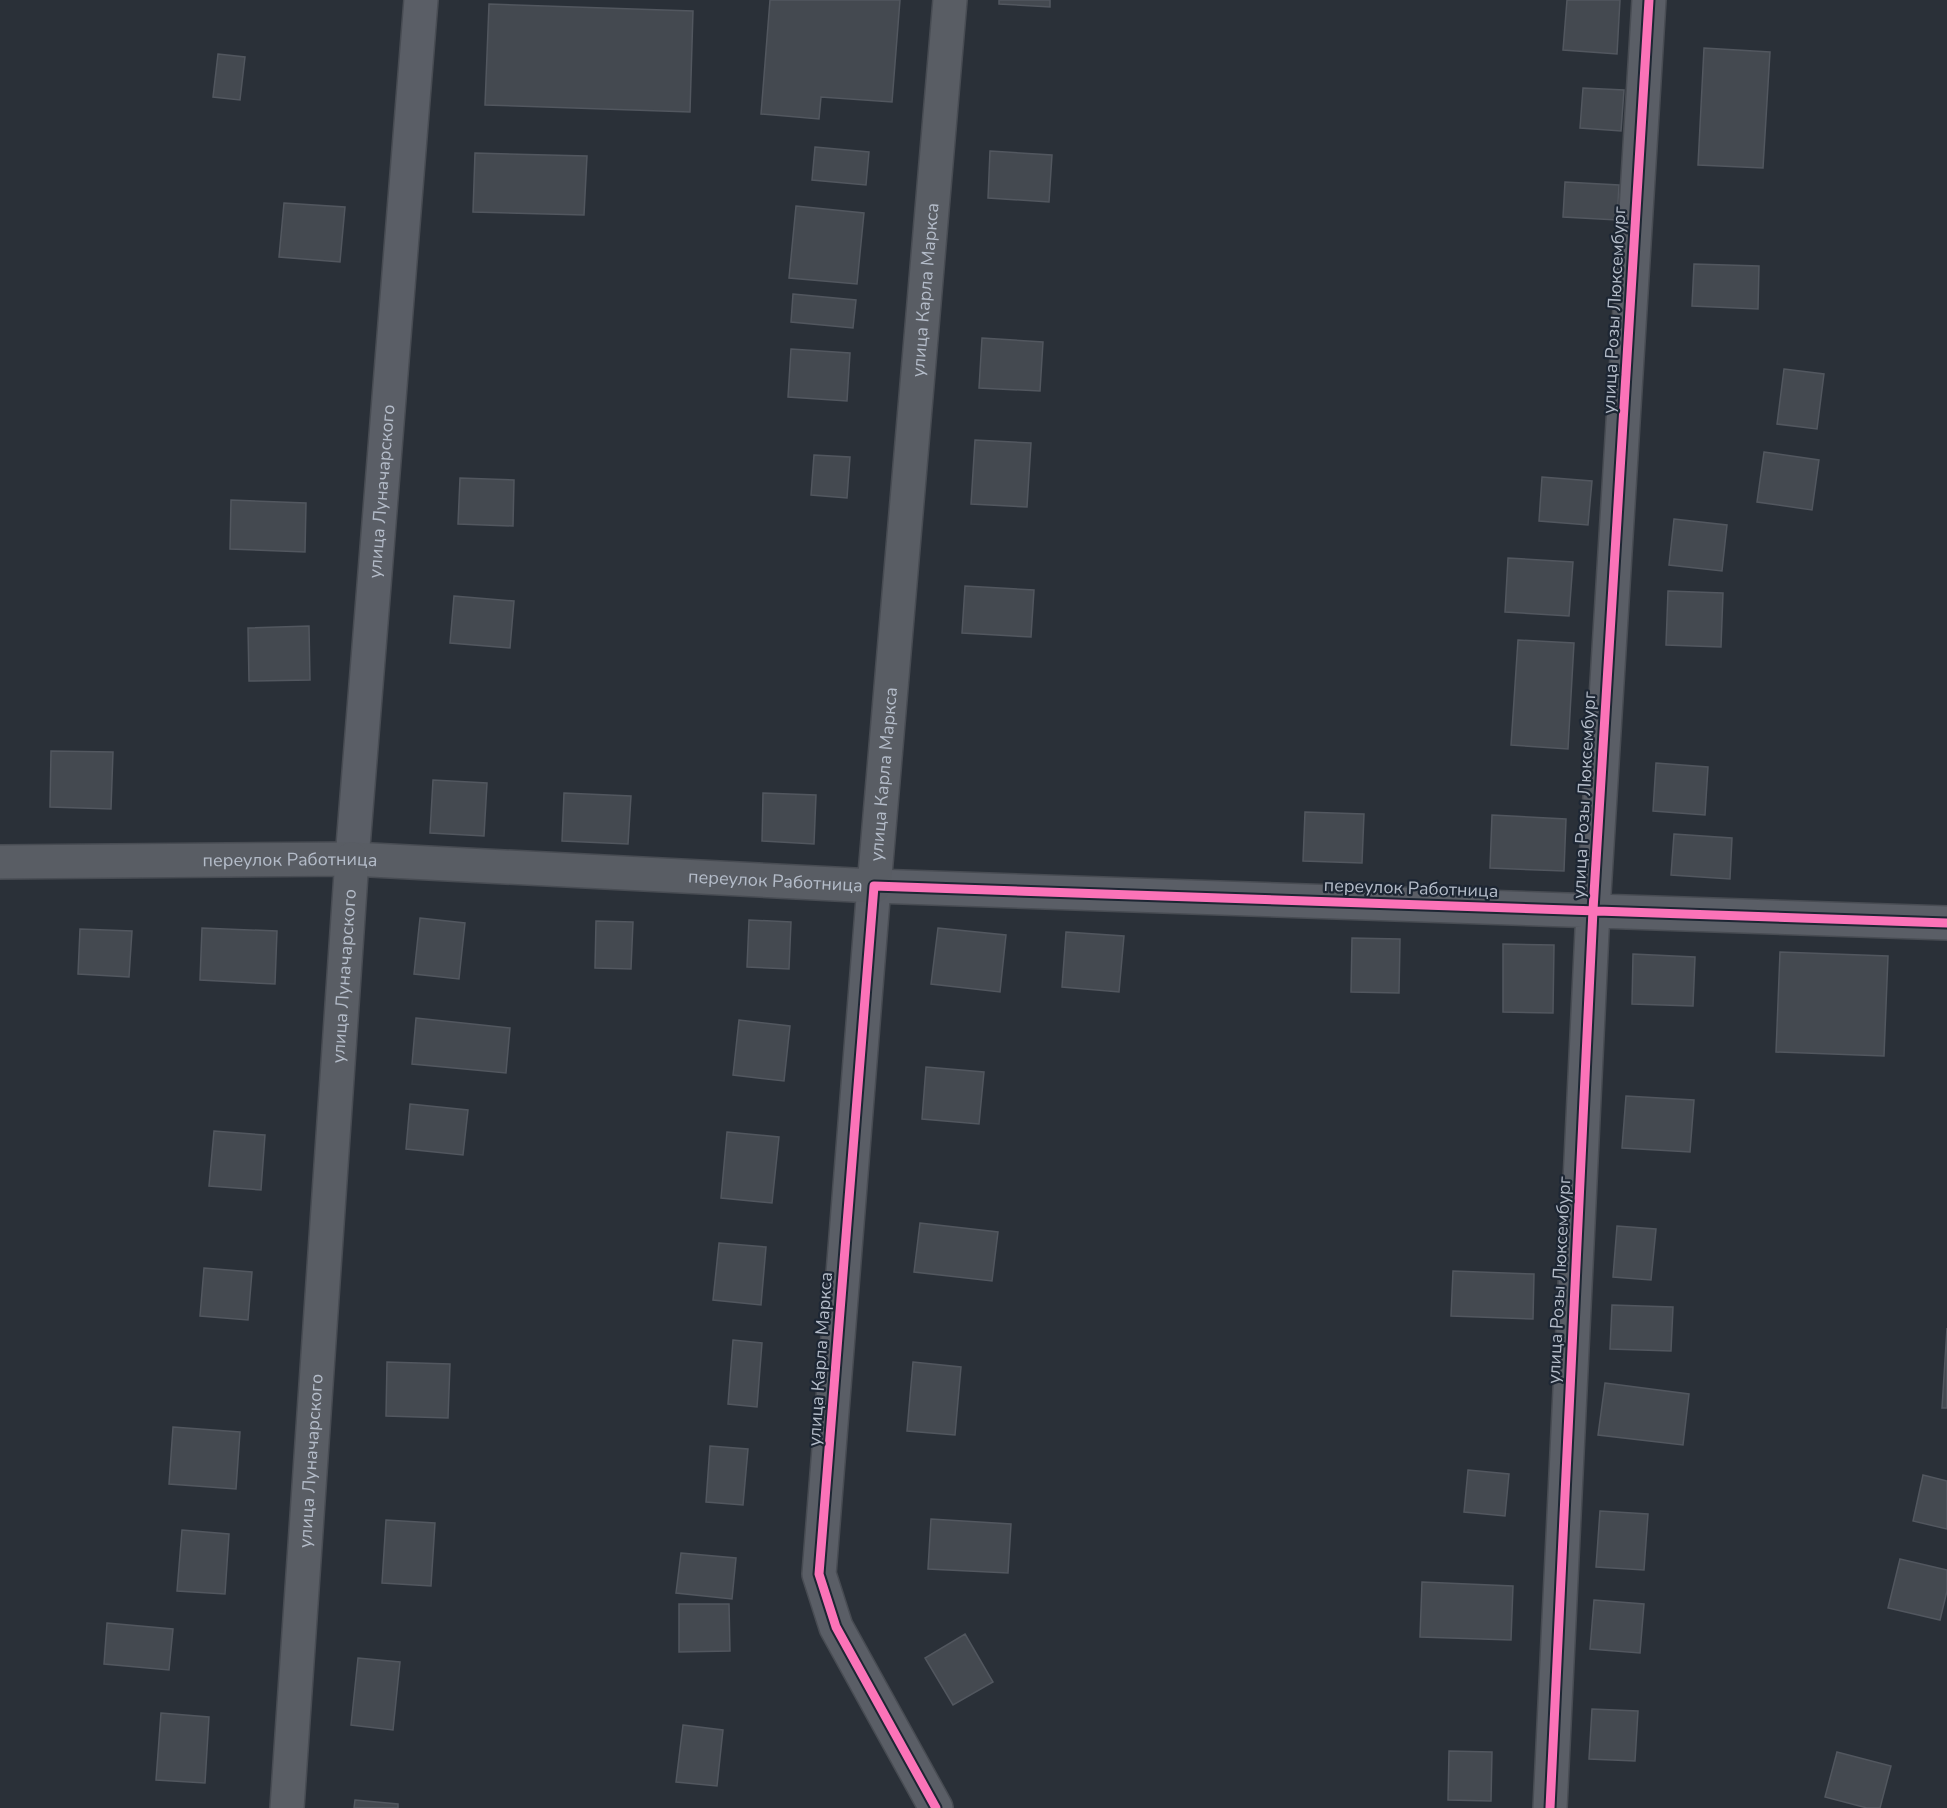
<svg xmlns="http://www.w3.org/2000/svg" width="1947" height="1808" font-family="'Nunito Sans',sans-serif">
<rect width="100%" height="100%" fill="#2a3038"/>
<path fill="#444950" stroke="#52575f" stroke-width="1.5" d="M770,0h130l-8,102 -71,-5 -2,22 -58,-5z
M999,0h51v7l-51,-3z
M1567,0h53l-3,54 -54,-4z
M489,4l204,7 -3,101 -205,-7z
M1704,48l66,4 -7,116 -65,-3z
M218,54l27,3 -5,43 -27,-3z
M1583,88l41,2 -3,41 -41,-3z
M815,147l54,5 -3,33 -54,-5z
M990,151l62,4 -3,47 -61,-4z
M475,153l112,3 -3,59 -111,-3z
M1565,182l54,3 -2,35 -54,-3z
M284,203l61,4 -5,55 -61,-5z
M796,206l68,7 -7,71 -68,-6z
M1694,264l65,2 -1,43 -66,-3z
M793,294l63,6 -3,28 -62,-6z
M982,338l61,4 -3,49 -61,-3z
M791,349l59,4 -3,48 -59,-4z
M1784,369l40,5 -7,55 -40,-5z
M975,440l56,3 -4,64 -56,-3z
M1764,452l55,8 -7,50 -55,-8z
M814,455l36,2 -3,41 -36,-3z
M1542,477l50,4 -4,44 -49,-4z
M460,478l54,2 -1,46 -55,-2z
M231,500l75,3 -1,49 -75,-3z
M1674,519l53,6 -5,46 -53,-6z
M1508,558l65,4 -4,54 -64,-4z
M965,586l69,4 -3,47 -69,-4z
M1668,591l55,2 -2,54 -55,-2z
M454,596l60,5 -4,47 -60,-5z
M309,626l1,54 -61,1 -1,-53z
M1518,640l56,3 -6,106 -57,-4z
M51,751l62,1 -2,57 -61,-2z
M1656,763l52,4 -3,48 -52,-4z
M433,780l54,3 -3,53 -54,-3z
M564,793l67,3 -3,48 -66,-3z
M763,793l53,2 -2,49 -52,-3z
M1305,812l59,2 -2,49 -59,-2z
M1492,815l74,4 -2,52 -74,-3z
M1674,834l58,4 -2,41 -59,-4z
M420,918l45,5 -6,56 -45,-5z
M749,920l42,2 -2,47 -42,-2z
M596,921l37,1 -2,47 -36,-1z
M202,928l75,3 -2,53 -75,-4z
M938,928l68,7 -6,57 -69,-8z
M80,929l52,2 -3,46 -51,-3z
M1066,932l58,4 -5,56 -57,-5z
M1352,938l48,1 -1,54 -48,-1z
M1503,944l51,1 -1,68 -50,-1z
M1780,952l108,4 -4,100 -108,-4z
M1633,954l62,3 -2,49 -61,-2z
M416,1018l94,10 -4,45 -94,-9z
M739,1020l51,6 -6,55 -51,-6z
M926,1067l58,5 -5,52 -57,-5z
M1626,1096l68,4 -4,52 -68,-4z
M410,1104l58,6 -5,45 -57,-6z
M214,1131l51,4 -4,55 -52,-4z
M727,1132l52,5 -7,66 -51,-5z
M920,1223l78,9 -6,49 -78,-9z
M1617,1226l39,3 -5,51 -38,-3z
M719,1243l47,4 -5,58 -48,-5z
M204,1268l48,4 -4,48 -48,-4z
M1453,1271l81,3 -1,45 -82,-3z
M1612,1305l61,2 -2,44 -61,-2z
M1947,1328v80h-5z
M733,1340l29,3 -5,64 -29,-3z
M387,1362l63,2 -2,54 -62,-2z
M913,1362l48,5 -6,68 -48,-4z
M1605,1383l84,11 -6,51 -85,-10z
M173,1427l67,5 -4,57 -67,-5z
M710,1446l38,3 -5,56 -37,-3z
M1468,1470l41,4 -4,42 -41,-4z
M1923,1475l24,6v48l-34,-8z
M1600,1511l48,3 -4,56 -48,-3z
M931,1519l80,5 -3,49 -80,-4z
M386,1520l49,3 -4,63 -49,-3z
M182,1530l47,4 -4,60 -48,-3z
M681,1553l55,5 -4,41 -56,-6z
M1900,1559l47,11v21l-7,29 -52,-12z
M1422,1582l91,4 -2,54 -91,-3z
M1594,1600l50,4 -4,49 -50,-4z
M679,1604h50l1,47 -51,1z
M107,1623l66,6 -4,41 -65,-6z
M965,1634l28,48 -40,23 -28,-47z
M358,1658l42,4 -7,68 -42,-5z
M1592,1709l46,2 -3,50 -46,-2z
M161,1713l48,4 -4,66 -49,-3z
M683,1725l40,5 -6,56 -41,-4z
M1449,1751l43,1 -1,49 -43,-1z
M1837,1752l54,14 -11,42h-13l-42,-11z
M355,1800l43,4v4h-44z"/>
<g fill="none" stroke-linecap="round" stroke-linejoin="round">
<g stroke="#484c53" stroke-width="36">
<path id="minor" d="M874,886l1073,37
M1550,1808l43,-898 56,-910"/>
</g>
<g stroke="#484c53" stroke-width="36">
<g id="tertiary">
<path id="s1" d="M352,859l69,-859"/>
<path d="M874,886l-55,688 17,53 100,181"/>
</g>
</g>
<g stroke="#484c53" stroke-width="36">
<g id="secondary">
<path id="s2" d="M0,862l352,-3 522,27 76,-886"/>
<path id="s3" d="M287,1808l65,-949"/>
</g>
</g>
<use href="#minor" stroke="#5a5e66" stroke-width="33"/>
<use href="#tertiary" stroke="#5a5e66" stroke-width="33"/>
<use href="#secondary" stroke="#595d64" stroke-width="33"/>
<g stroke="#1d2633" stroke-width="13">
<path id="cycleway" d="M936,1808l-100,-181 -17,-53 55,-688 1073,37
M1550,1808l43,-898 56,-910"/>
</g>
<use href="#cycleway" stroke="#fb73b8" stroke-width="9"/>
</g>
<g text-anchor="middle" stroke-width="4.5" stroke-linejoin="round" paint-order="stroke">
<g font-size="18" fill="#b4bcc9" stroke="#1d2633">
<text dy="6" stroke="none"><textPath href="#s2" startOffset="1473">улица Карла Маркса</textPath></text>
<text transform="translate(1614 310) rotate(-87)" y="6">улица Розы Люксембург</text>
<text dy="6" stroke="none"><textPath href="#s1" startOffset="369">улица Луначарского</textPath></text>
<text dy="6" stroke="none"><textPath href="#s2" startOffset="987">улица Карла Маркса</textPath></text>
<text transform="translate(1584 795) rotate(-87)" y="6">улица Розы Люксембург</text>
<text dy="6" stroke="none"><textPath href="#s2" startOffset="290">переулок Работница</textPath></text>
<text dy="6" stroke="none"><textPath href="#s2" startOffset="776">переулок Работница</textPath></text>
<text transform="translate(1411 888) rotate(2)" y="6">переулок Работница</text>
<text dy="6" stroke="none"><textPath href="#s3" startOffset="834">улица Луначарского</textPath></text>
<text transform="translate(1559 1280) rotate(-87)" y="6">улица Розы Люксембург</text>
<text transform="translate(820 1359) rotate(-86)" y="6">улица Карла Маркса</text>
<text dy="6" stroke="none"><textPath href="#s3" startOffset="348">улица Луначарского</textPath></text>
</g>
</g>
</svg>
